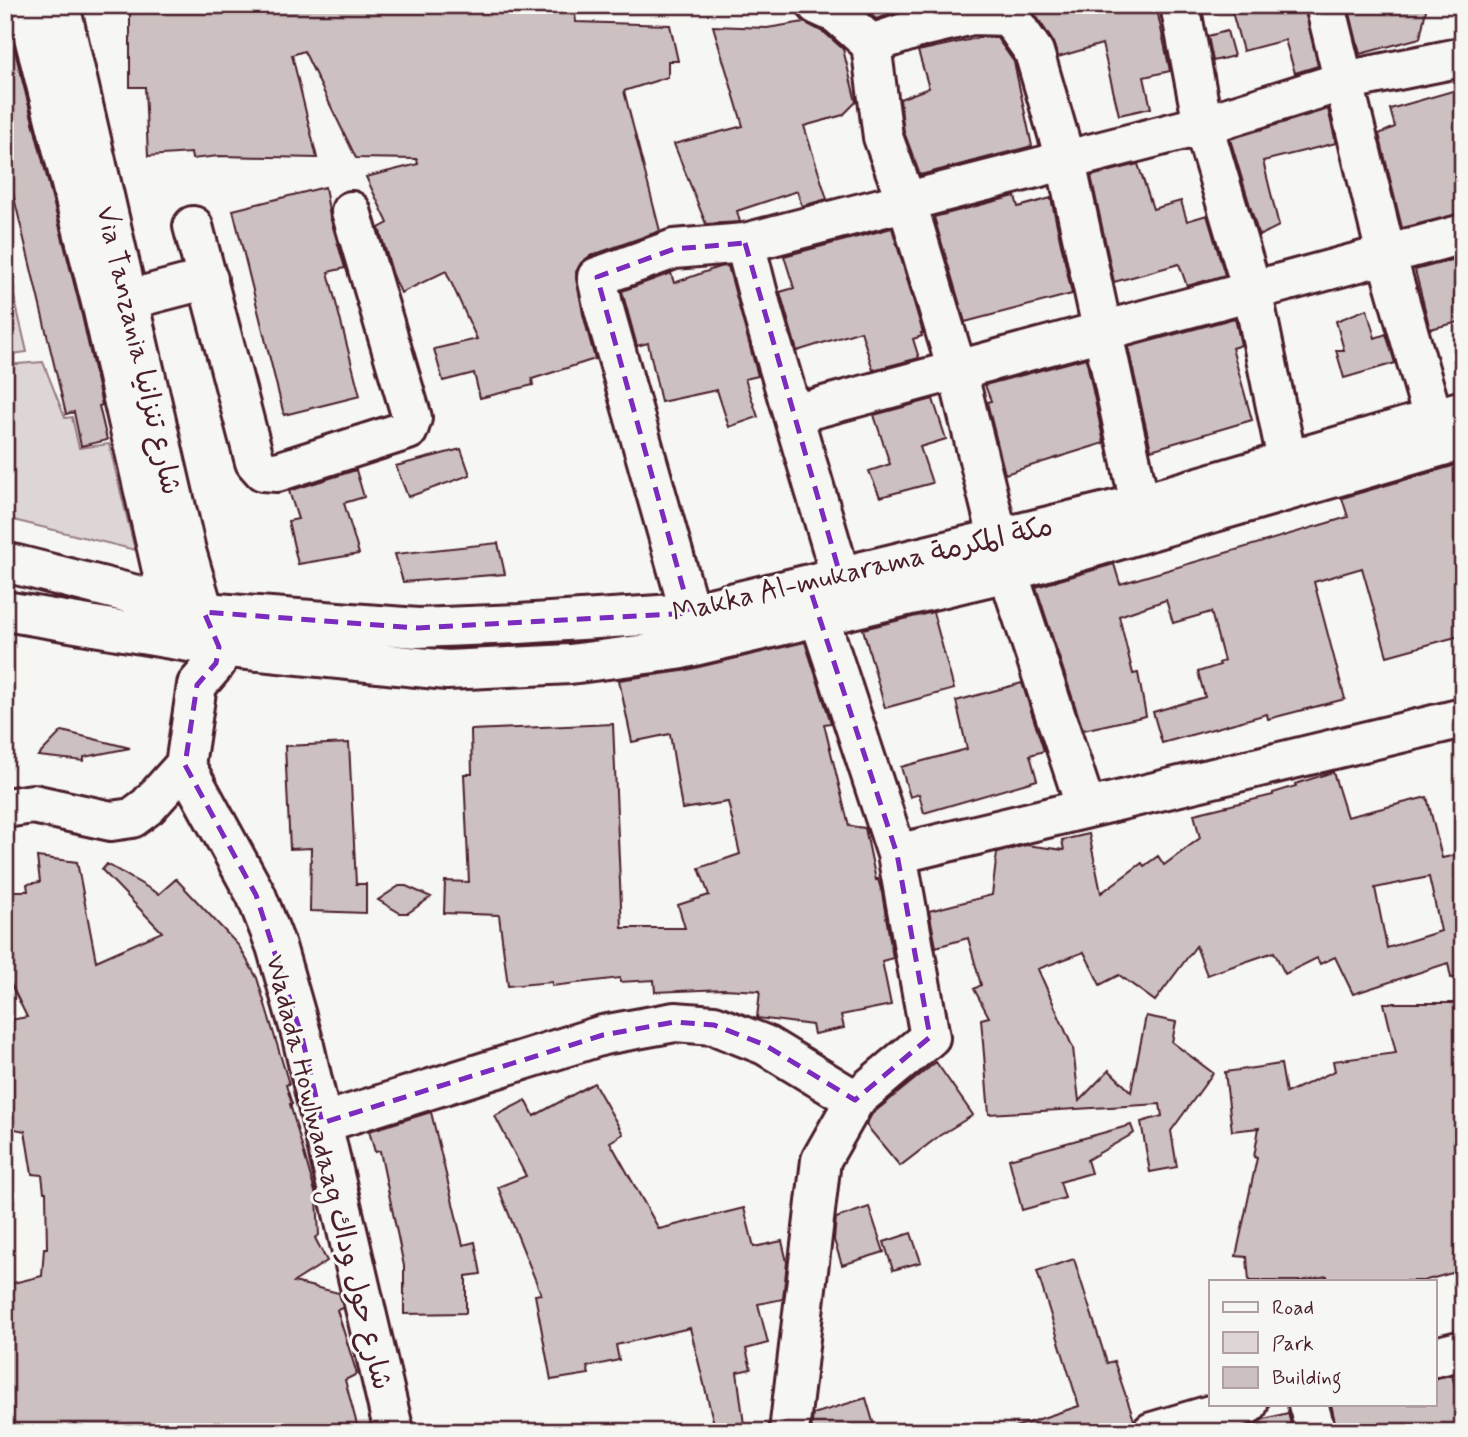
<svg xmlns="http://www.w3.org/2000/svg" width="1468" height="1437" font-family="Mynerve,'Playpen Sans Arabic',sans-serif">
<rect width="100%" height="100%" fill="#f6f6f2"/>
<filter id="ink" filterUnits="userSpaceOnUse"><feTurbulence type="fractalNoise" baseFrequency=".0143" numOctaves="2"/><feDisplacementMap in="SourceGraphic" scale="14" xChannelSelector="R" yChannelSelector="G"/><feConvolveMatrix kernelMatrix="1 2 1 2 8 2 1 2 1" color-interpolation-filters="sRGB"/></filter>
<g filter="url(#ink)">
<path fill="#ddd6d5" stroke="#947a80" stroke-width="2" d="M5,258l22,94 -22,3z
M43,362l22,56 7,-1 7,31 30,-4 26,106 -130,-32v-153z"/>
<path fill="#ccc1c0" stroke="#4a1f2b" stroke-width="2" fill-rule="evenodd" d="M130,5h444l2,17 94,3 8,36h-10v16l-44,14 36,140 -70,25 -9,7 -5,9 7,42 12,45 -63,20 1,6 -53,13 -6,-25 -31,8 -9,-32 43,-10 -31,-68 -45,22 -8,-18 -14,-47 9,-5 -22,-46 52,-13 -1,-5 -61,-1 -52,-107 -12,4 25,103 -98,-2 -27,3 -1,-6 -43,3 -3,-69h-15z
M903,5h16l-43,14 -9,-8z
M1029,5h127l14,66 -26,6 7,31 -32,7 -17,-71 -44,13 -6,-17z
M1230,5h74l14,61 -23,7 -10,-33 -42,11z
M1348,5h79l-7,33 -60,16z
M804,22l21,11 18,16 13,53 -13,13 -39,11 23,73 -25,7 -5,-15 -60,20 3,11 -34,2 -32,-80 69,-18 -30,-100 54,2z
M5,24h3l73,287 21,94 -3,1 8,34 -26,6 -7,-34 -8,2 -61,-254z
M1227,31l7,25 -21,5 -5,-25z
M982,37l15,1 17,24 18,84 -112,29 -16,-43 -4,-33 29,-11 -11,-37z
M1463,88v125l-61,15 -23,-94 16,-7 -5,-18z
M1328,109l8,34 -73,18 16,65 -20,10 -29,-97z
M1138,164l15,45 28,-8 6,20 20,-6 18,60 -38,11 -8,-22 -65,18 -23,-106z
M325,187l5,30 15,51 -17,4 32,124 -76,19 -51,-205z
M1015,196l3,11 33,-9 21,96 -107,28 -31,-105z
M892,228l31,105h-2l1,3 -9,3 6,19 -46,12 -12,-39 -64,20 -17,-59 14,-4 -10,-32z
M1463,257v64l-33,8 -15,-59z
M728,266l30,110 -13,3 13,38 -29,10 -12,-37 -56,12 -13,-59 -11,3 -15,-55 49,-18 3,10 45,-16z
M1367,309l8,29 11,-4 9,29 -51,15 -8,-28h8l-8,-29z
M1235,318l6,27 -9,3 20,72 -101,30 -23,-103z
M1086,358l18,85 -99,31 -18,-72 4,-1 -6,-16z
M933,399l13,40 -26,8 12,36 -52,14 -11,-26 21,-7 -16,-49z
M461,449l9,26 -62,22 -12,-31z
M1463,463v172l-76,21 -25,-88 -48,14 31,117 -77,20 -1,-5 -105,29 -9,-31 52,-15 -7,-25 22,-7 -1,-2 5,-2 -13,-49 -38,11 -7,-23 -47,16 14,58 5,-1 8,43 -63,14 -47,-143 78,-23 6,20 228,-67 -6,-19z
M356,470l8,27 -20,6 15,51 -61,10 -10,-43 10,-2 -9,-28z
M498,543l7,31 -102,8 -8,-28z
M933,612l21,77 -69,19 -22,-79z
M805,642l26,81 -7,1 25,102 16,2 11,52 2,-1 4,14 11,65 -11,3 9,44 -50,10 3,13 -30,6 -2,-9 -55,-7 3,-27 -36,-2 -69,3 -1,-12 -34,2v-4l-68,8v-4l-44,4 -9,-71 -55,-2 1,-32 24,1 -5,-108h8l-1,-44 142,-6 9,204h63l-7,-23 31,-10 -10,-27 41,-14 -12,-52 -46,7 -12,-75 -38,8 -13,-62 63,-9z
M1022,683l22,68 -14,4 7,25 -113,33 -5,-19 -9,3 -9,-30 66,-18 -11,-48z
M62,731l68,17 -46,9v4l-46,-5z
M349,743l7,141h10v29l-56,-2 1,-63 -21,1 -5,-103z
M1333,772l14,45 80,-20 15,61 15,-3 6,25v97l-12,1 -3,-15 -95,31 -18,-37 -15,7 -3,-6 -32,16 -11,-22 -67,23 -11,-29 -41,55 -36,-26 -19,10 -16,-33 -46,17 35,79 6,53 30,-31 22,22 15,-76 30,6 -4,20 41,31 -42,58 6,36 -27,5 -9,-50 21,-6 -2,-12 -171,10 -8,-95 8,-2 -15,-28 7,-4 -13,-47 -32,9 -7,-36 63,-16 5,-42 29,-8 38,5 -2,-10 27,-6 12,59 41,-30 2,3 14,-10 6,9 36,-27 -6,-24 79,-19v-2l23,-7 -1,-2zM1429,877l12,54 -54,17 -12,-60z
M37,857l40,5 19,99 66,-29 -60,-62 5,-6 52,30 17,-15 63,67 18,32 32,106 -3,1 6,19h-2l27,95 2,36 -4,3 12,23 -33,21 45,11 4,15 -6,2 20,64 -12,6 14,52h-354v-147l37,-9 2,-28h3l-1,-56h-2l-2,-17 -10,-1 -7,-43 -20,-4v-106l22,-4 -22,-45v-81h23l-1,-7 13,-2z
M399,886h7l25,11 -23,16h-8l-22,-13z
M1384,1003h79v267l-40,11h-95l-1,-5 -26,5h-52l-2,-24 -11,-1 21,-98 -3,-1 5,-29 -27,3 -7,-59 56,-8 5,29 49,-22 -2,-10 63,-8z
M936,1062l37,53 -34,21 -39,30 -34,-41 6,-11z
M594,1083l29,51 -13,8 49,87 85,-21 10,39 28,-6 5,21 -4,37 -25,5 10,39 -22,6 5,20 -14,3 8,60h-29l-26,-104 -74,17 3,15 -32,7 2,7 -38,6 -16,-85 6,-1 -43,-107 28,-11 -31,-60 31,-16 8,16z
M431,1112l32,133 12,-3 6,32 -15,2v37l-62,1v-48l-24,-115 -5,1 -6,-21z
M1131,1125l3,8 -47,27 4,13 -31,9 5,16 -43,12 -13,-51z
M869,1207l15,45 -42,13 -8,-25 2,-22z
M911,1233l10,29 -28,8 -9,-28z
M1074,1259l33,104 7,-2 20,59 -3,12h-115l-1,-5 64,-21 -42,-135z
M1452,1375l11,39v10l-27,8h-99l-6,-28h104v-26z
M866,1398l10,34h-65l2,-18z
M1288,1413l5,19h-39l-1,-7 11,-6z"/>
<g fill="none" stroke-linecap="round" stroke-linejoin="round">
<g stroke="#4a1f2b" stroke-width="44">
<path id="minor" d="M26,5l76,301 74,326
M60,5l126,546 18,61 15,35 -3,16 -19,22 -12,80
M817,5l20,9 34,30 12,93 24,66 50,167 41,167
M1180,5l23,120 49,165 35,170
M1325,5l61,249 47,164
M871,44l51,-17 50,-12 37,1 25,36 32,110 74,342
M193,226l62,236 8,9 14,1 131,-42 4,-12 -61,-207
M745,243l18,71 78,264
M104,306l104,-27
M794,414l669,-180
M1008,572l78,236
M690,613l-86,-304 -7,-32 77,-28 71,-6 458,-118 141,-44 119,-24
M185,765l71,130 20,51 26,91 92,395
M5,808l28,-4 78,17 21,-3 16,-12 37,-41
M897,854l566,-136
M322,1123l281,-88 72,-13 39,3 51,20 90,55
M1435,1357l28,-7
M1308,1404l8,28
M789,1432l32,-272 34,-60 75,-63 -33,-183 -88,-268
M1152,1432l96,-28"/>
</g>
<g stroke="#4a1f2b" stroke-width="44">
<path id="highway" d="M5,562l199,50 214,16 101,-4 171,-11 450,-109 323,-94
M5,611l214,36 228,23 123,-6 107,-14 331,-78 455,-132"/>
</g>
<use href="#minor" stroke="#f6f6f2" stroke-width="38"/>
<use href="#highway" stroke="#f6f6f2" stroke-width="38"/>
</g>
</g>
<path fill="none" stroke="#7b2cbf" stroke-width="5" stroke-dasharray="14 9" stroke-linejoin="round" d="M745,243l96,335 -32,8 88,268 33,183 -75,63 -90,-55 -51,-20 -39,-3 -72,13 -281,88 -20,-86 -46,-142 -71,-130 12,-80 19,-22 3,-16 -15,-35 214,16 272,-15 -93,-336 77,-28z"/>
<g text-anchor="middle" stroke-width="6" stroke-linejoin="round" paint-order="stroke">
<g font-size="28" fill="#4a1f2b" stroke="#f6f6f2">
<text transform="translate(140 350) rotate(77)" y="10">Via Tanzania شارع تنزانيا</text>
<text transform="translate(862 568) rotate(-13)" y="10">Makka Al-mukarama مكة المكرمة</text>
<text transform="translate(330 1172) rotate(76)" y="10">Wadada Howlwadaag شارع حول وداك</text>
</g>
</g>
<rect width="1468" height="1437" fill="none" stroke="#f6f6f2" stroke-width="28"/>
<rect x="14" y="14" width="1440" height="1409" fill="none" stroke="#4a1f2b" stroke-width="2.5" filter="url(#ink)"/>
<rect x="1209" y="1280" width="228" height="126" fill="#f6f6f2" stroke="#b1a0a2" stroke-width="2"/>
<rect x="1223" y="1302" width="35" height="10" fill="#f6f6f2" stroke="#b1a0a2" stroke-width="2"/>
<text x="1272" y="1314" font-size="21" fill="#4a1f2b">Road</text>
<rect x="1223" y="1332" width="35" height="21" fill="#ddd6d5" stroke="#b1a0a2" stroke-width="2"/>
<text x="1272" y="1350" font-size="21" fill="#4a1f2b">Park</text>
<rect x="1223" y="1367" width="35" height="21" fill="#ccc1c0" stroke="#b1a0a2" stroke-width="2"/>
<text x="1272" y="1384" font-size="21" fill="#4a1f2b">Building</text>
</svg>
